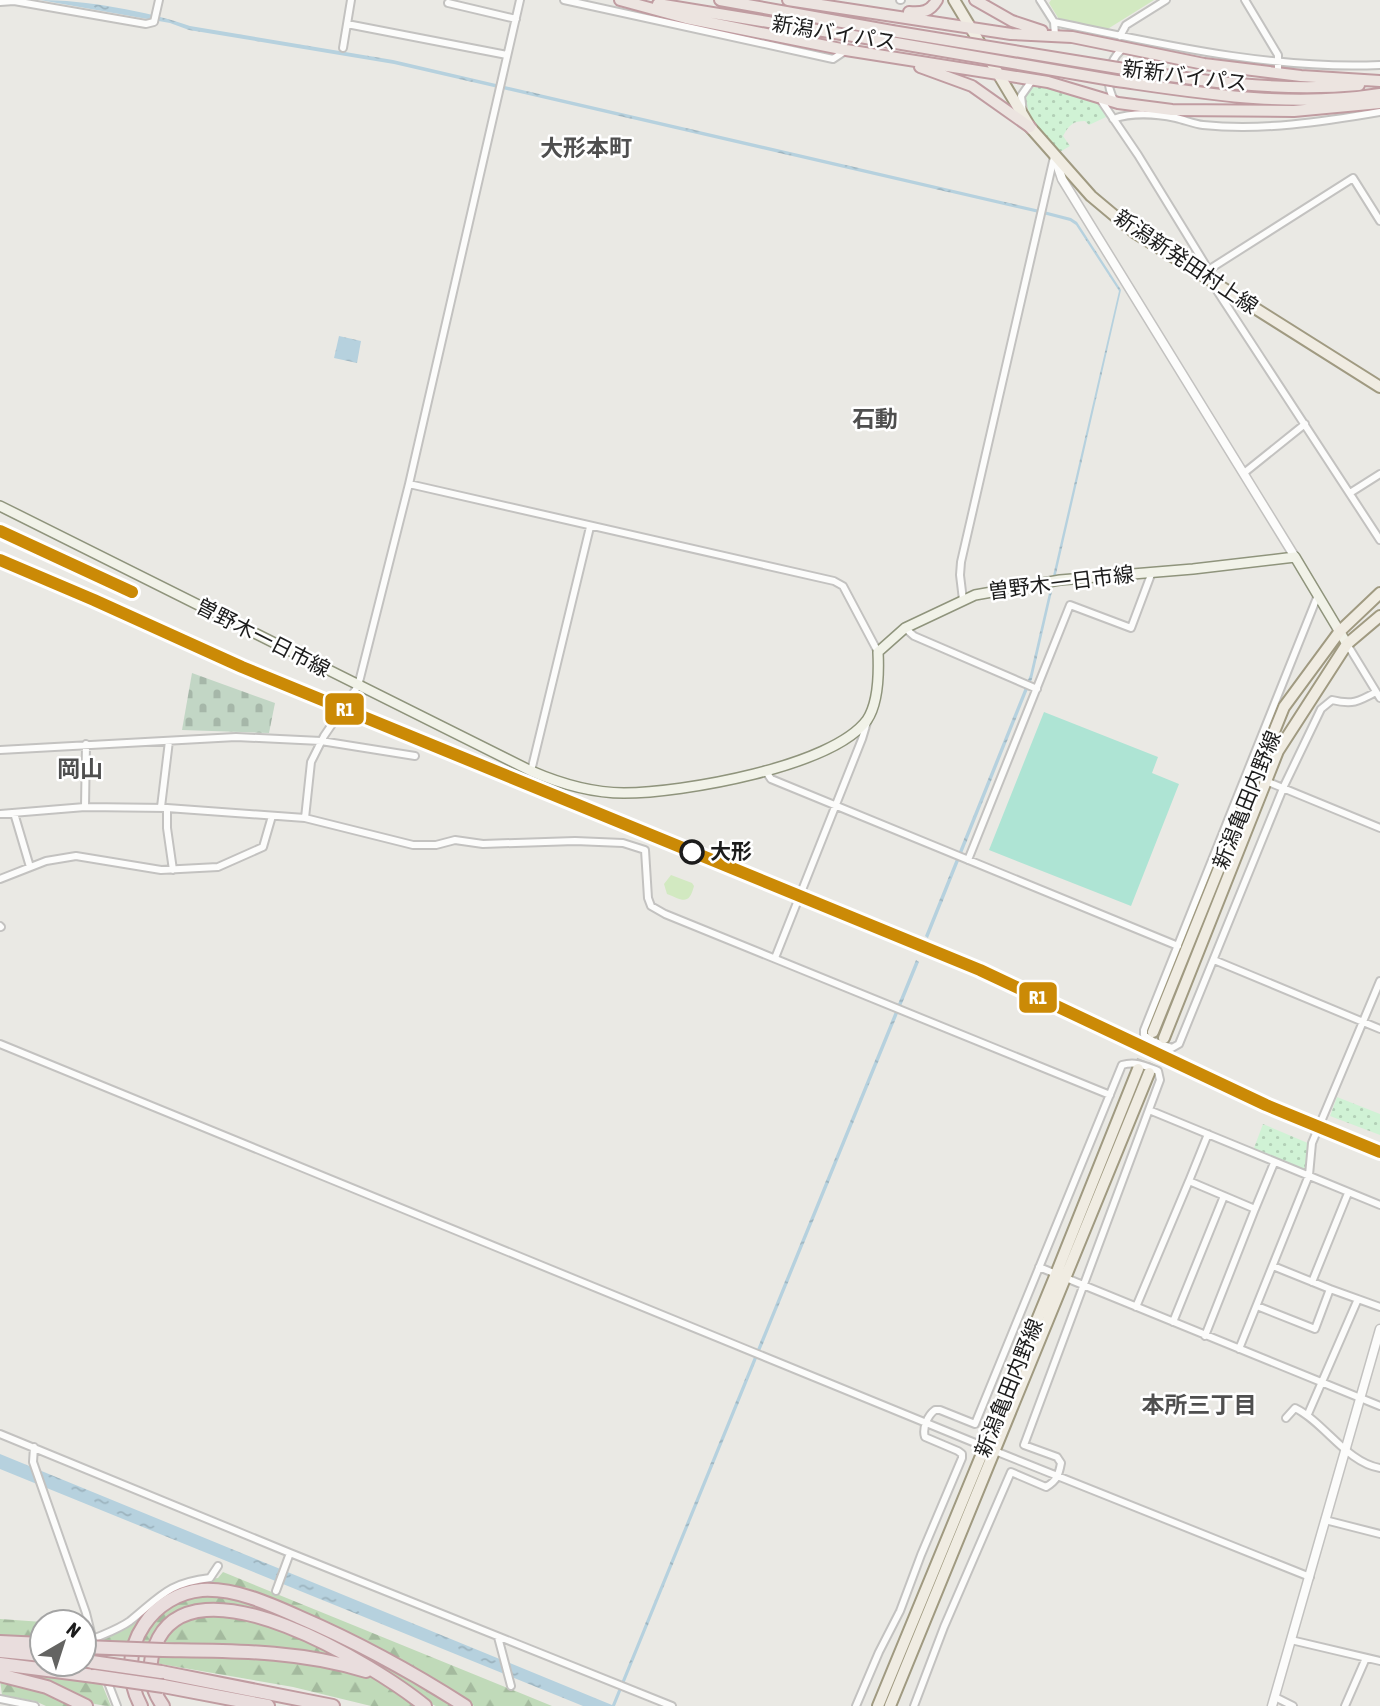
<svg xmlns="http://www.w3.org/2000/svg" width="1380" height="1706" font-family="'Asap Condensed','Noto Sans JP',sans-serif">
<defs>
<pattern id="forest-firs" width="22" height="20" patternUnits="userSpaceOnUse" patternTransform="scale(1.75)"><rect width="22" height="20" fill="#c0dab9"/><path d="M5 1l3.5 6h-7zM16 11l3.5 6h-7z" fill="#a4ba9e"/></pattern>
<pattern id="cemetery-stones" width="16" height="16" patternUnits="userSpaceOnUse" patternTransform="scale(1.75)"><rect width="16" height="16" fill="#c2d6c5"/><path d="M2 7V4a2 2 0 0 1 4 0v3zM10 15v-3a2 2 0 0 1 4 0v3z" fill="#a6b7a9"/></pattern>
<pattern id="park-dots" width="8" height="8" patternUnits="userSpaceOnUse" patternTransform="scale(1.75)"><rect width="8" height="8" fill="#d0f2d5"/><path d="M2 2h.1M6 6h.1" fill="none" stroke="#b2cfb6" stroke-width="1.8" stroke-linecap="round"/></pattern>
<pattern id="water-ripples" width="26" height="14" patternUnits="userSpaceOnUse" patternTransform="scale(1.75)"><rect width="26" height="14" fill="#b6d1de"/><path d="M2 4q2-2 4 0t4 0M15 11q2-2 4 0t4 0" fill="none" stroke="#9cb3be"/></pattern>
</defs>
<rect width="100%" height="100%" fill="#eae9e4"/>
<path fill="#d2e9c1" d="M1051,0h103l-48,30 -46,-9 -11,-18z
M671,875l21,8 2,3c-5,20 -12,14 -27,8l-3,-10z"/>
<path fill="url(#forest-firs)" d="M223,1572l329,134h-78l-75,-47 -47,-24 -128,-49 -58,10 -36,46 -27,-2 3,-4 16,-5 24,-22 24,-17 32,-12 16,-2z
M209,1594c87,12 173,69 249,112 -7,0 -15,0 -22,0 -5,-1 -50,-36 -61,-42 -57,-34 -182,-106 -226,-22h-10c20,-32 33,-41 70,-48z
M200,1613l59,7 85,38 -64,-11 -120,-4 17,-20z
M0,1619l43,3 -1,15 -42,-2z
M156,1654c66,3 162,-3 221,25 14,7 27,18 40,27h-46l-78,-19 -138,-24z
M10,1671l91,11 10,24c-31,0 -68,-26 -101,-35z
M0,1680l49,12 29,14h-32l-11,-5 -33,-6z"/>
<path fill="url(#cemetery-stones)" d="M192,673l83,30 -6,30 -87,-3z"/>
<path fill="url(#park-dots)" d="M1040,85l56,15 10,17 -17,8 -4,-4c-12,0 -16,4 -22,15l7,10 -12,7c-11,-14 -54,-61 -18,-68z
M1337,1097l43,17v21l-50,-19z
M1263,1124l47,20 -2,22 -5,3 -49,-21z"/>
<path fill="#aee4d4" d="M1044,712l114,45 -6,16 27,11 -48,122 -142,-56z"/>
<path fill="url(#water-ripples)" d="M40,0c45,0 107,11 150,26l203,34 647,150 31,8 6,4 44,68 -89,389 -104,259 -3,-2 105,-261 89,-384 -43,-66 -6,-4 -31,-8 -645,-149 -205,-34 -19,-7z
M339,336l22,5 -4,22 -23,-5z
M916,960l3,2 -304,744h-32l-583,-237v-15l612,251z"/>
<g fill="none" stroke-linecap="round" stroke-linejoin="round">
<path stroke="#c1c0bc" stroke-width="10" stroke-dasharray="10 5" stroke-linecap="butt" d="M1138,1069l15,-37
M1149,1073l15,-35"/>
<g stroke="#c3c2c0" stroke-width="10">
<path id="minor" d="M564,0l269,59 12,-8
M900,0h1
M1040,0l14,22 1,13
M1245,0l33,55v15
M0,2l14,-1 132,23 8,-2 5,-22
M448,3l68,16
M1054,22c107,22 217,48 326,43
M347,24l160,31
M1120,36l6,-11 40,-25
M343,48l8,-48
M1105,98l-3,4 36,53 67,109 -3,10
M1115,102c-11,-20 -8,-39 8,-54
M1023,112l-2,-16 12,-17
M1113,119c21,-7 42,-5 63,-1 9,2 18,6 27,7 59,6 119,-3 177,-13
M1202,274l151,-96 27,43
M1212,283l168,257
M1244,473l61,-49
M409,484l425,97 9,5 35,66
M1350,493l30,-19
M1318,595l-174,435v5l9,6 19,7 7,-4 105,-258 37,-77 11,-9c20,5 26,2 44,-8
M963,600l-3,-25 1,-13 93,-405
M905,628l9,8 123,53
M1347,644l33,54
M0,750l236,-13 85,4 94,15
M765,770l6,9 407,167
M531,771l59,-244
M1266,781l114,47
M85,807l1,-63
M161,807l8,-66
M167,808v20l6,42
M14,813l16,54
M0,814l85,-7 82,1 138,10 108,27h23l19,-5 28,4 92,-3 48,2 22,7 3,48 3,8 14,8 445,181
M305,818l6,-56 13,-26 34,-50 51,-202 111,-484
M968,860l102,-255 61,23 21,-56
M0,879l46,-18 30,-5 85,14 57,-3 45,-20 9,-31
M0,926l1,1
M775,958l87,-219 6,-20
M1214,960l166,69
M0,1044l985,403 325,130
M1149,1110l231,95
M1189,1181l19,-47
M1255,1209l19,-46
M1039,1267l341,139
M1312,1282l36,-89
M1330,1289l50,18
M1257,1306l58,23 15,-40 -57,-23
M1136,1307l53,-126 66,28 -50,127
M1173,1322l51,-126
M1239,1349l70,-174 3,-32 68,-162
M1308,1414l50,-115
M1286,1418l9,-10c29,14 52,55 85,60
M0,1434l290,119 382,153
M34,1447l-1,15 53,151 9,36
M1325,1520l55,14
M276,1591l14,-38
M498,1637l13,49
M91,1640c13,-6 28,-11 39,-19 31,-25 38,-38 80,-43l8,-12
M1291,1640l89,21
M100,1662l17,44
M1275,1697l18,9
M0,1699l35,7
M856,1706l23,-54 21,-41 21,-56 41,-97v-4l-4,-3 -33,-14c-3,-9 3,-22 10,-27h5l35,14 147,-359c14,-4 23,1 36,6l2,9 -136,365 33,12 4,6c-2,11 -4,18 -15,24l-35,-15 -67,155 -30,79
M1345,1706l21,-48"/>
</g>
<g stroke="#c3c2c0" stroke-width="11">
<path id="tertiary" d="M1055,158l7,21 233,378
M1272,1706l108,-377"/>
</g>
<g stroke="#8f947c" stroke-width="12">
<path id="secondary" d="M0,506l531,265c30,13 60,22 93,22 57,0 208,-26 243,-73 12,-18 12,-47 11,-68l27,-24 70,-33 85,-15 133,-11 102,-12 52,87"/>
</g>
<g stroke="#a09a81" stroke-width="14">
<path id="primary" d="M954,0l76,127 61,69 43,36 246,155
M1153,1032l131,-325 56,-76 40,-38
M1164,1038l114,-287 69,-107 33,-28
M878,1706l178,-432 82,-205
M890,1706l259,-633"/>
</g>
<g stroke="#c09ca1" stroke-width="14">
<path id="trunk" d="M620,0l66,18 160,32 202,32 70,21 54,7 122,1 86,-8
M720,0l172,31
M788,0l223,34 61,3 132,27 97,12 79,5
M975,0l37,21 30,10
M658,4l232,38
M909,12c13,1 21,0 28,-12
M920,67l52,19 58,41
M1118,68c80,13 160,24 241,17
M1117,81c90,13 172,27 263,13"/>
</g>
<g stroke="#c09ca1" stroke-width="16">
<path id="motorway" d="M0,1642l42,2
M163,1650c69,1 137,0 203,21
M0,1651l42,4
M0,1664l94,12
M161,1672l172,34
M0,1675l47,12 39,19
M163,1686l105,20
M141,1706c-14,-26 -14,-56 3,-81 13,-20 35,-33 58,-35 33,-2 68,14 97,27 58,25 113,55 166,89
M163,1706c-13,-18 -16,-39 -8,-60 36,-95 224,22 270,60"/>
</g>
<use href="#minor" stroke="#fcfcfb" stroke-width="6"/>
<use href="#tertiary" stroke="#fcfcfb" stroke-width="8"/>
<use href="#secondary" stroke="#f1f2e8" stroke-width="9"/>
<use href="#primary" stroke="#f0ece2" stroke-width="10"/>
<use href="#trunk" stroke="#ece4e0" stroke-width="10"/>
<use href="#motorway" stroke="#e9dddd" stroke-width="12"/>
<g stroke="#c09ca1" stroke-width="14" stroke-linecap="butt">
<path id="trunk-bridge" d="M892,31l226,37
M890,42l227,39"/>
</g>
<g stroke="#c09ca1" stroke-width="16" stroke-linecap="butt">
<path id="motorway-bridge" d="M84,1647l79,3
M92,1662l69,10
M94,1676l69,10"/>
</g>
<use href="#trunk-bridge" stroke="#ece4e0" stroke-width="10"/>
<use href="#motorway-bridge" stroke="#e9dddd" stroke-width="12"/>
<g stroke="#fff" stroke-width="18">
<path id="rail-1" d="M0,531l132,61
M0,560l94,40 148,67 738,303 286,135 114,47"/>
</g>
<use href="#rail-1" stroke="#cb8a06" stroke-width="12"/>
</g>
<circle fill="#fff" stroke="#1c1c1c" stroke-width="3.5" cx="692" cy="852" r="11"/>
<g text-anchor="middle" stroke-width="5" stroke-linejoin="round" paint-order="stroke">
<g font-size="21" fill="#1c1c1c" stroke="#fff">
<text transform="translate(834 33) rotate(9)" y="7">新潟バイパス</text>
<text transform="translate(1185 76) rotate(7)" y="7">新新バイパス</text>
<text transform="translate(1186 262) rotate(34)" y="7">新潟新発田村上線</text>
<text transform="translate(1061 583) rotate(-7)" y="7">曽野木一日市線</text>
<text transform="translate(263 638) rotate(27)" y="7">曽野木一日市線</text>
<text transform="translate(1247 800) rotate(-68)" y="7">新潟亀田内野線</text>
<text transform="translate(1009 1388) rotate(-68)" y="7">新潟亀田内野線</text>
</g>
<g font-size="21" font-weight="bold" fill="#1c1c1c" stroke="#fff" text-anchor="start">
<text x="710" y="859">大形</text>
</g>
<g font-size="23" font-weight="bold" fill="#4f4f4f" stroke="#fff">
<text x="586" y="156">大形本町</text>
<text x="875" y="427">石動</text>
<text x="80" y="777">岡山</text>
<text x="1199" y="1413">本所三丁目</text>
</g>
</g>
<g stroke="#fff" stroke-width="2.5">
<rect x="324" y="692" width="41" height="34" rx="7" fill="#cb8a06"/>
<rect x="1018" y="981" width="40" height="33" rx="7" fill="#cb8a06"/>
</g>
<g font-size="19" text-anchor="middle" font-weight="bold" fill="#fff">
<text x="345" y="716">R1</text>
<text x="1038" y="1004">R1</text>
</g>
<g transform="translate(63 1643) rotate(39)"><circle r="33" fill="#ffffff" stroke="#a4a4a4" stroke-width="2"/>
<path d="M0-5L12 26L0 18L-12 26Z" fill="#646462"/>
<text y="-10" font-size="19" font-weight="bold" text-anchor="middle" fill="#1c1c1c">N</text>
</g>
</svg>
